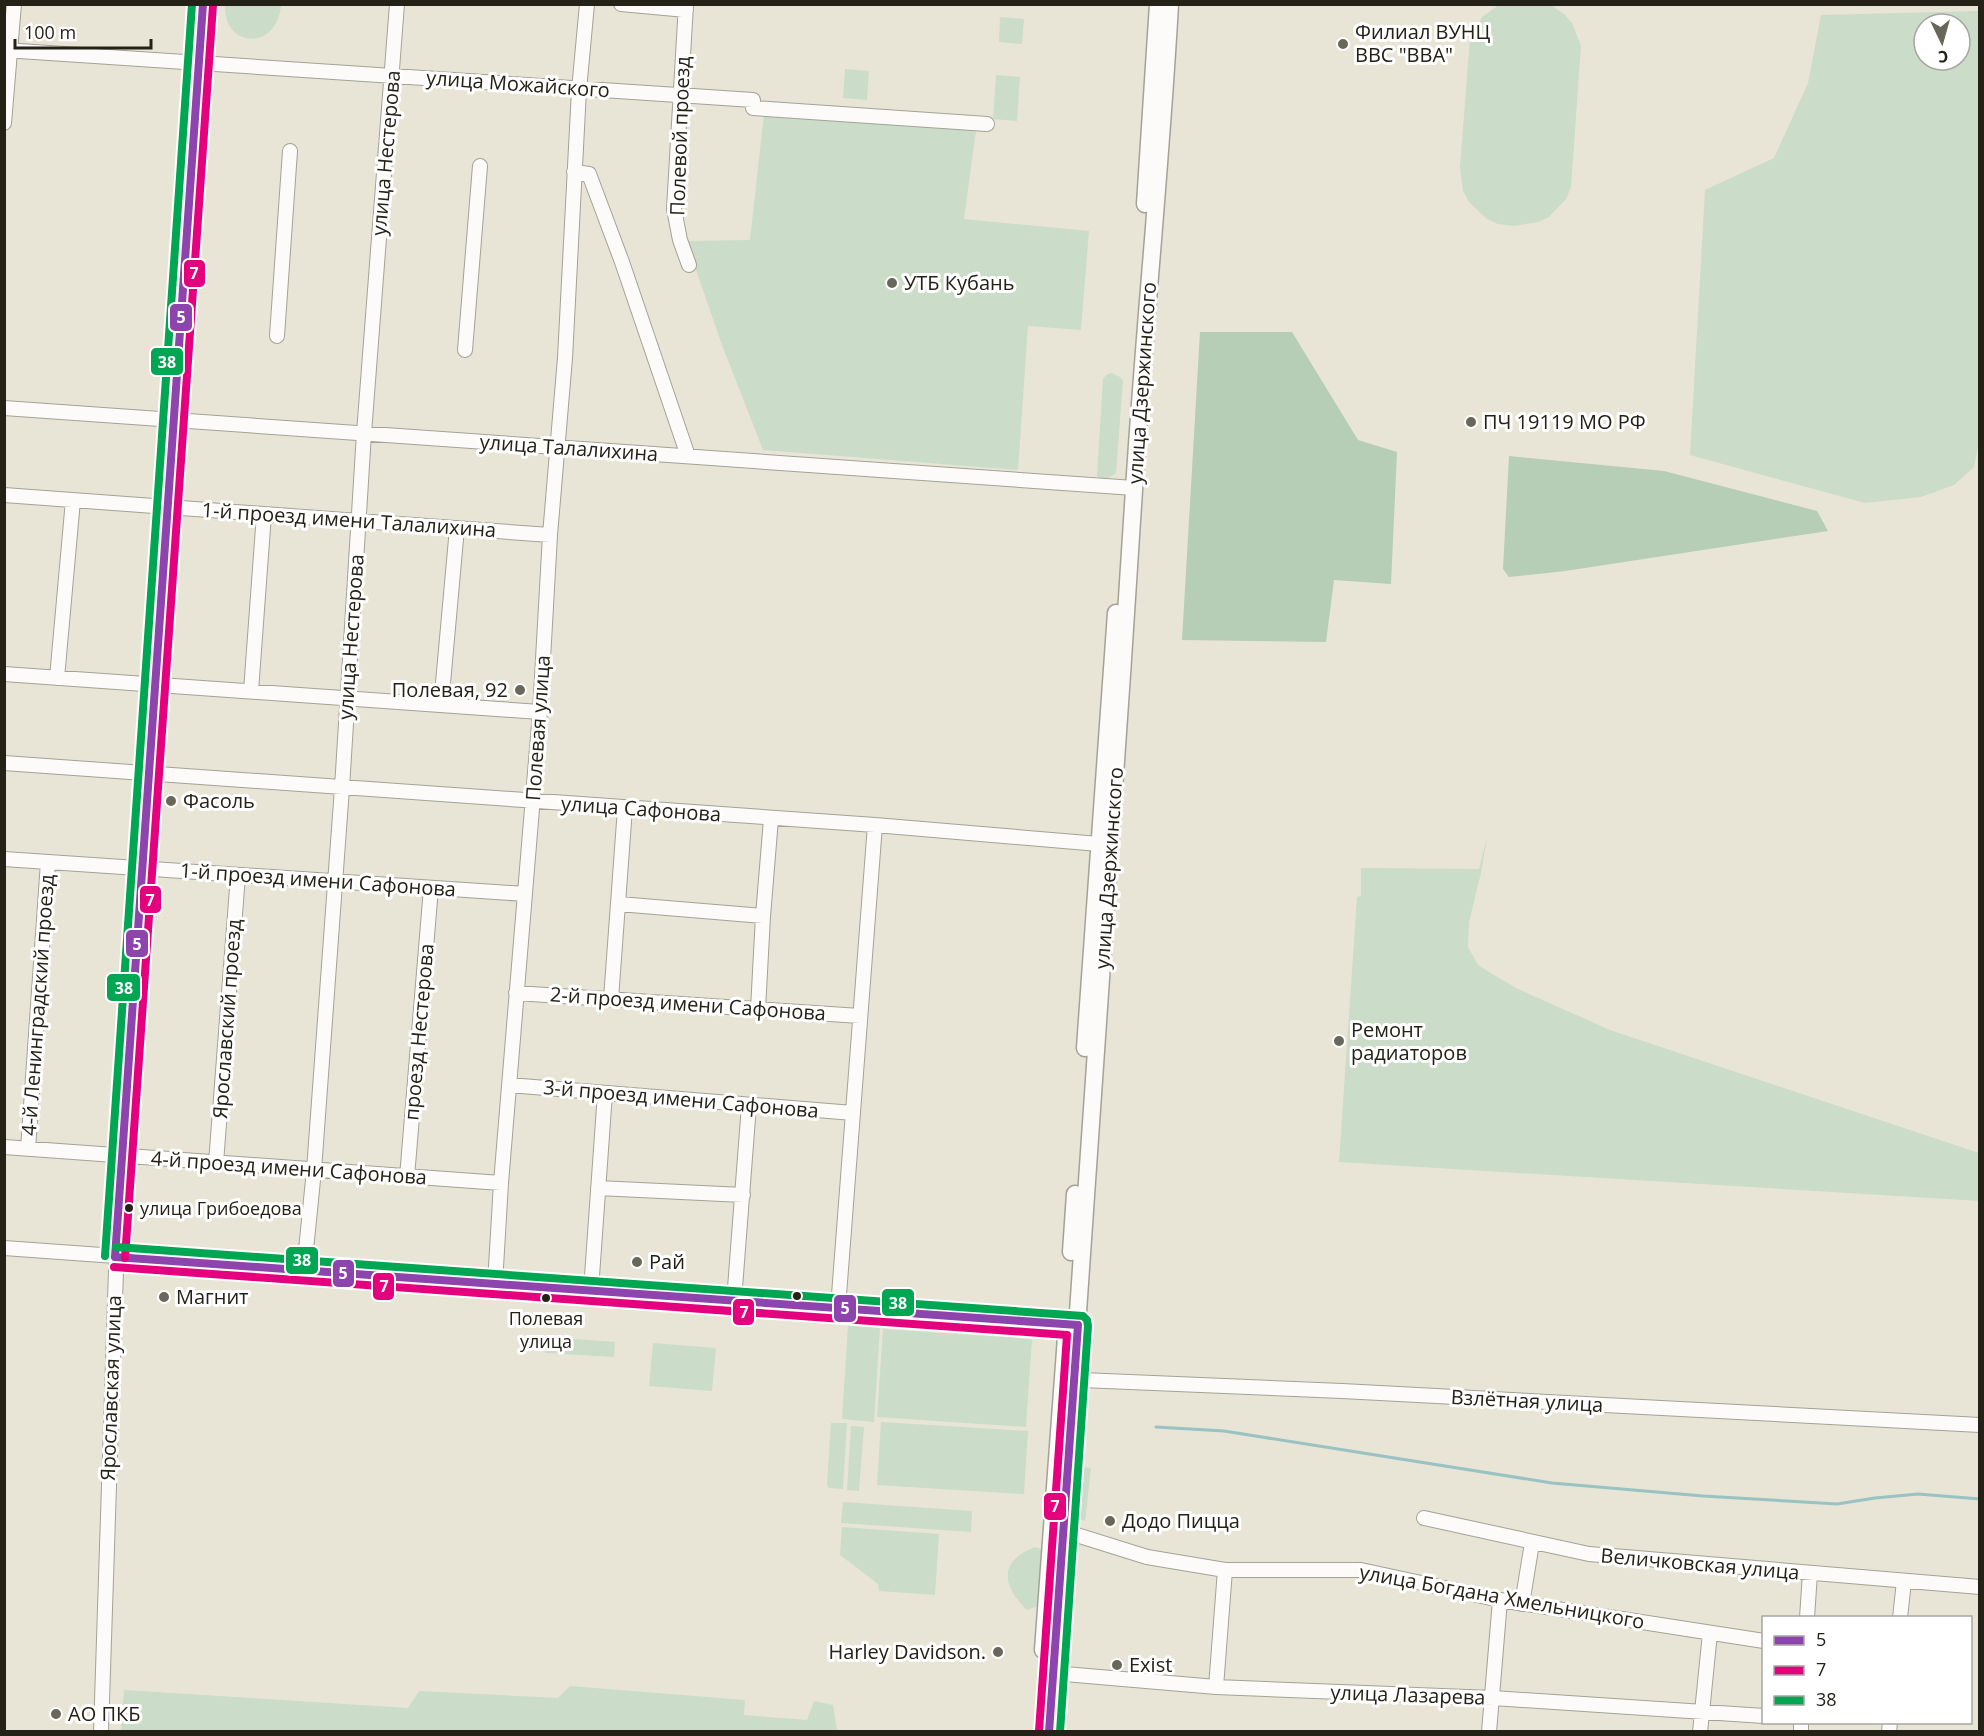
<svg xmlns="http://www.w3.org/2000/svg" width="1984" height="1736" font-family="'Open Sans',sans-serif">
<rect width="100%" height="100%" fill="#e8e5d6"/>
<path fill="#cbdcc9" fill-rule="evenodd" d="M1500,4h49l15,10 8,9 9,23 -10,141 -5,12 -17,18 -11,5 -24,4 -16,-2 -11,-5 -18,-17 -6,-11 -3,-24 10,-129 12,-21z
M225,5v-1l56,1c-4,47 -58,43 -56,0z
M1979,11l1,426 -6,30 -20,18 -33,12 -56,6 -175,-48 15,-265 69,-32 34,-75 13,-68zM1924,24h36v36h-36z
M1000,17l24,2 -2,25 -23,-2z
M845,69l24,2 -2,29 -24,-2z
M996,75l24,2 -3,44 -24,-2z
M764,114l212,16 -12,89 125,12 -8,99 -53,-4 -10,144 -255,-20 -41,-105 -36,-104 64,-1z
M1112,373l8,4 3,4 -7,92c-7,5 -11,8 -19,3l6,-97 4,-5z
M1487,837l-6,36 -12,49 -1,25 10,18 11,7 29,17 92,41 369,123v48l-640,-39 18,-265 4,-1v-28l118,1z
M848,1326l32,2 -6,94 -32,-3z
M883,1329l149,10 -6,88 -149,-10z
M546,1337l69,5 -1,15 -69,-4z
M653,1343l63,5 -4,43 -63,-5z
M881,1422l147,9 -4,63 -147,-9z
M831,1423h16l-4,66 -14,-1 -2,-3z
M851,1426l13,1 -5,64 -12,-1z
M1081,1467l10,1 -6,53 -8,-4z
M843,1502l129,9 -1,21 -130,-9z
M842,1527l97,7 -4,61 -56,-4 -1,-7 -38,-29z
M1035,1547l7,2 -4,57 -11,4c-25,-24 -29,-49 8,-63z
M570,1686l175,14 -1,15 63,5 7,-19 19,4 4,26h-716l3,-41 284,18 11,-17 139,7z"/>
<path fill="#b6cdb6" d="M1200,332h92l66,108 39,12 -6,132 -57,-4 -8,62 -144,-2z
M1509,456l155,15 153,40 11,20 -263,40 -56,6 -6,-8z"/>
<g fill="none" stroke-linecap="round" stroke-linejoin="round">
<path stroke="#99c2c3" stroke-width="3" d="M1156,1427l68,4 328,52 151,13 134,8 38,-6 43,-4 62,5"/>
<g stroke="#a4a296" stroke-width="16">
<path id="minor" d="M621,4l65,6
M686,4l-12,205 6,31 9,25
M4,50l749,50v8l234,16
M4,123l10,-119
M574,172l15,2 33,88 66,194
M277,336l13,-185
M465,350l15,-184
M4,408l1130,80
M4,495l546,40
M4,674l536,38
M57,678l16,-178
M251,691l13,-177
M441,705l16,-177
M4,763l871,62 224,19
M4,859l521,35
M619,904l144,12
M516,993l344,23
M611,999l14,-191
M758,1009l5,-93 8,-97
M509,1085l344,28
M4,1147l497,36
M28,1149l20,-287
M216,1163l22,-288
M407,1177l24,-289
M598,1188l145,7
M4,1248l1074,77
M304,1270l10,-100 28,-382 22,-355 33,-429
M495,1284l6,-101 39,-471 10,-177 15,-177 14,-268 8,-86
M591,1290l14,-197
M734,1301l15,-196
M838,1308l37,-483
M1074,1377l8,3 260,11 638,34
M1424,1518l165,36 391,33
M1064,1531l83,26 78,13h136l139,30 264,41
M1522,1604l10,-61
M1807,1618l3,-45
M1900,1618l4,-37
M1053,1673l163,14 277,11 271,18
M1216,1687l9,-117
M101,1732l17,-524 85,-1204
M1489,1732l11,-132
M1700,1732l10,-99
M1801,1732v-10
M1889,1732l1,-10"/>
</g>
<g stroke="#a4a296" stroke-width="19">
<path id="major" d="M1145,204l13,-200
M1085,1048l31,-435
M1071,1252l4,-58
M1043,1650l23,-313
M1049,1732c32,-414 58,-828 85,-1242 10,-162 27,-323 36,-486"/>
</g>
<use href="#minor" stroke="#fcfbf9" stroke-width="14"/>
<use href="#major" stroke="#fcfbf9" stroke-width="16"/>
<g stroke="#fff" stroke-width="12">
<path id="bus-1" d="M115,1257l963,68 -29,407
M115,1257l88,-1253"/>
</g>
<g stroke="#fff" stroke-width="12">
<path id="bus-2" d="M125,1258l88,-1253
M114,1267l953,68 -28,396"/>
</g>
<g stroke="#fff" stroke-width="12">
<path id="bus-3" d="M116,1247l967,69 4,4 1,6 -28,406
M105,1256l87,-1252"/>
</g>
<use href="#bus-1" stroke="#8e44ad" stroke-width="8"/>
<use href="#bus-2" stroke="#e5007d" stroke-width="8"/>
<use href="#bus-3" stroke="#00a651" stroke-width="8"/>
</g>
<g fill="#69665a" stroke="#fff" stroke-width="2">
<circle cx="1343" cy="44" r="6"/>
<circle cx="892" cy="283" r="6"/>
<circle cx="1471" cy="422" r="6"/>
<circle cx="520" cy="690" r="6"/>
<circle cx="171" cy="801" r="6"/>
<circle cx="1339" cy="1041" r="6"/>
<circle cx="637" cy="1262" r="6"/>
<circle cx="164" cy="1297" r="6"/>
<circle cx="1110" cy="1521" r="6"/>
<circle cx="998" cy="1652" r="6"/>
<circle cx="1117" cy="1665" r="6"/>
<circle cx="56" cy="1714" r="6"/>
</g>
<g fill="#242117" stroke="#fff" stroke-width="2">
<circle cx="129" cy="1208" r="5"/>
<circle cx="797" cy="1296" r="5"/>
<circle cx="546" cy="1298" r="5"/>
</g>
<g text-anchor="middle" stroke-width="6" stroke-linejoin="round" paint-order="stroke">
<g font-size="18" fill="#242117" stroke="#fff" text-anchor="start">
<text x="140" y="1215">улица Грибоедова</text>
<text x="546" y="1325" text-anchor="middle">Полевая<tspan x="546" dy="23">улица</tspan></text>
</g>
<g font-size="20" fill="#242117" stroke="#fff" text-anchor="start">
<text x="1355" y="39">Филиал ВУНЦ<tspan x="1355" dy="23">ВВС "ВВА"</tspan></text>
<text x="904" y="290">УТБ Кубань</text>
<text x="1483" y="429">ПЧ 19119 МО РФ</text>
<text x="508" y="697" text-anchor="end">Полевая, 92</text>
<text x="183" y="808">Фасоль</text>
<text x="1351" y="1037">Ремонт<tspan x="1351" dy="23">радиаторов</tspan></text>
<text x="649" y="1269">Рай</text>
<text x="176" y="1304">Магнит</text>
<text x="1122" y="1528">Додо Пицца</text>
<text x="986" y="1659" text-anchor="end">Harley Davidson.</text>
<text x="1129" y="1672">Exist</text>
<text x="68" y="1721">АО ПКБ</text>
</g>
<g font-size="20" fill="#242117" stroke="#fff">
<text transform="translate(518 84) rotate(4)" y="7">улица Можайского</text>
<text transform="translate(680 136) rotate(-88)" y="7">Полевой проезд</text>
<text transform="translate(386 153) rotate(-85)" y="7">улица Нестерова</text>
<text transform="translate(1142 383) rotate(-86)" y="7">улица Дзержинского</text>
<text transform="translate(569 448) rotate(4)" y="7">улица Талалихина</text>
<text transform="translate(349 520) rotate(4)" y="7">1-й проезд имени Талалихина</text>
<text transform="translate(351 637) rotate(-86)" y="7">улица Нестерова</text>
<text transform="translate(538 728) rotate(-86)" y="7">Полевая улица</text>
<text transform="translate(641 809) rotate(4)" y="7">улица Сафонова</text>
<text transform="translate(1109 868) rotate(-86)" y="7">улица Дзержинского</text>
<text transform="translate(318 880) rotate(4)" y="7">1-й проезд имени Сафонова</text>
<text transform="translate(688 1004) rotate(4)" y="7">2-й проезд имени Сафонова</text>
<text transform="translate(38 1005) rotate(-86)" y="7">4-й Ленинградский проезд</text>
<text transform="translate(227 1019) rotate(-86)" y="7">Ярославский проезд</text>
<text transform="translate(419 1032) rotate(-85)" y="7">проезд Нестерова</text>
<text transform="translate(681 1099) rotate(5)" y="7">3-й проезд имени Сафонова</text>
<text transform="translate(289 1168) rotate(4)" y="7">4-й проезд имени Сафонова</text>
<text transform="translate(111 1388) rotate(-88)" y="7">Ярославская улица</text>
<text transform="translate(1527 1401) rotate(3)" y="7">Взлётная улица</text>
<text transform="translate(1700 1564) rotate(5)" y="7">Величковская улица</text>
<text transform="translate(1502 1597) rotate(10)" y="7">улица Богдана Хмельницкого</text>
<text transform="translate(1408 1695) rotate(2)" y="7">улица Лазарева</text>
</g>
</g>
<g stroke="#fff" stroke-width="2">
<rect x="183" y="259" width="23" height="29" rx="6" fill="#e5007d"/>
<rect x="169" y="303" width="24" height="29" rx="6" fill="#8e44ad"/>
<rect x="150" y="347" width="34" height="29" rx="6" fill="#00a651"/>
<rect x="139" y="885" width="23" height="29" rx="6" fill="#e5007d"/>
<rect x="125" y="929" width="24" height="29" rx="6" fill="#8e44ad"/>
<rect x="106" y="973" width="35" height="29" rx="6" fill="#00a651"/>
<rect x="285" y="1246" width="34" height="29" rx="6" fill="#00a651"/>
<rect x="332" y="1259" width="23" height="29" rx="6" fill="#8e44ad"/>
<rect x="372" y="1272" width="23" height="29" rx="6" fill="#e5007d"/>
<rect x="881" y="1288" width="34" height="29" rx="6" fill="#00a651"/>
<rect x="833" y="1294" width="24" height="29" rx="6" fill="#8e44ad"/>
<rect x="732" y="1298" width="23" height="28" rx="6" fill="#e5007d"/>
<rect x="1043" y="1492" width="24" height="29" rx="6" fill="#e5007d"/>
</g>
<g font-size="16" text-anchor="middle" font-weight="bold" fill="#fff">
<text x="194" y="279">7</text>
<text x="181" y="323">5</text>
<text x="167" y="368">38</text>
<text x="150" y="906">7</text>
<text x="137" y="950">5</text>
<text x="124" y="994">38</text>
<text x="302" y="1266">38</text>
<text x="343" y="1279">5</text>
<text x="384" y="1292">7</text>
<text x="898" y="1309">38</text>
<text x="845" y="1314">5</text>
<text x="744" y="1318">7</text>
<text x="1055" y="1512">7</text>
</g>
<rect width="1984" height="1736" fill="none" stroke="#242117" stroke-width="12"/>
<rect x="1762" y="1616" width="210" height="108" fill="#ffffff" stroke="#a7a6a2" stroke-width="1.5"/>
<rect x="1774" y="1636" width="30" height="9" fill="#8e44ad" stroke="#a7a6a2" stroke-width="1.5"/>
<text x="1816" y="1646" font-size="18" fill="#242117">5</text>
<rect x="1774" y="1666" width="30" height="9" fill="#e5007d" stroke="#a7a6a2" stroke-width="1.5"/>
<text x="1816" y="1676" font-size="18" fill="#242117">7</text>
<rect x="1774" y="1696" width="30" height="9" fill="#00a651" stroke="#a7a6a2" stroke-width="1.5"/>
<text x="1816" y="1706" font-size="18" fill="#242117">38</text>
<g transform="translate(1942 42) rotate(175)"><circle r="28" fill="#ffffff" stroke="#a7a6a2" stroke-width="1.5"/>
<path d="M0-4.5L10 22L0 15L-10 22Z" fill="#69665a"/>
<text y="-9" font-size="16" font-weight="bold" text-anchor="middle" fill="#242117">С</text>
</g>
<path d="M15 39v9h136v-9" fill="none" stroke="#242117" stroke-width="3"/>
<text x="24" y="39" font-size="18" fill="#242117" stroke="#ffffff" stroke-width="4.5" paint-order="stroke">100 m</text>
</svg>
